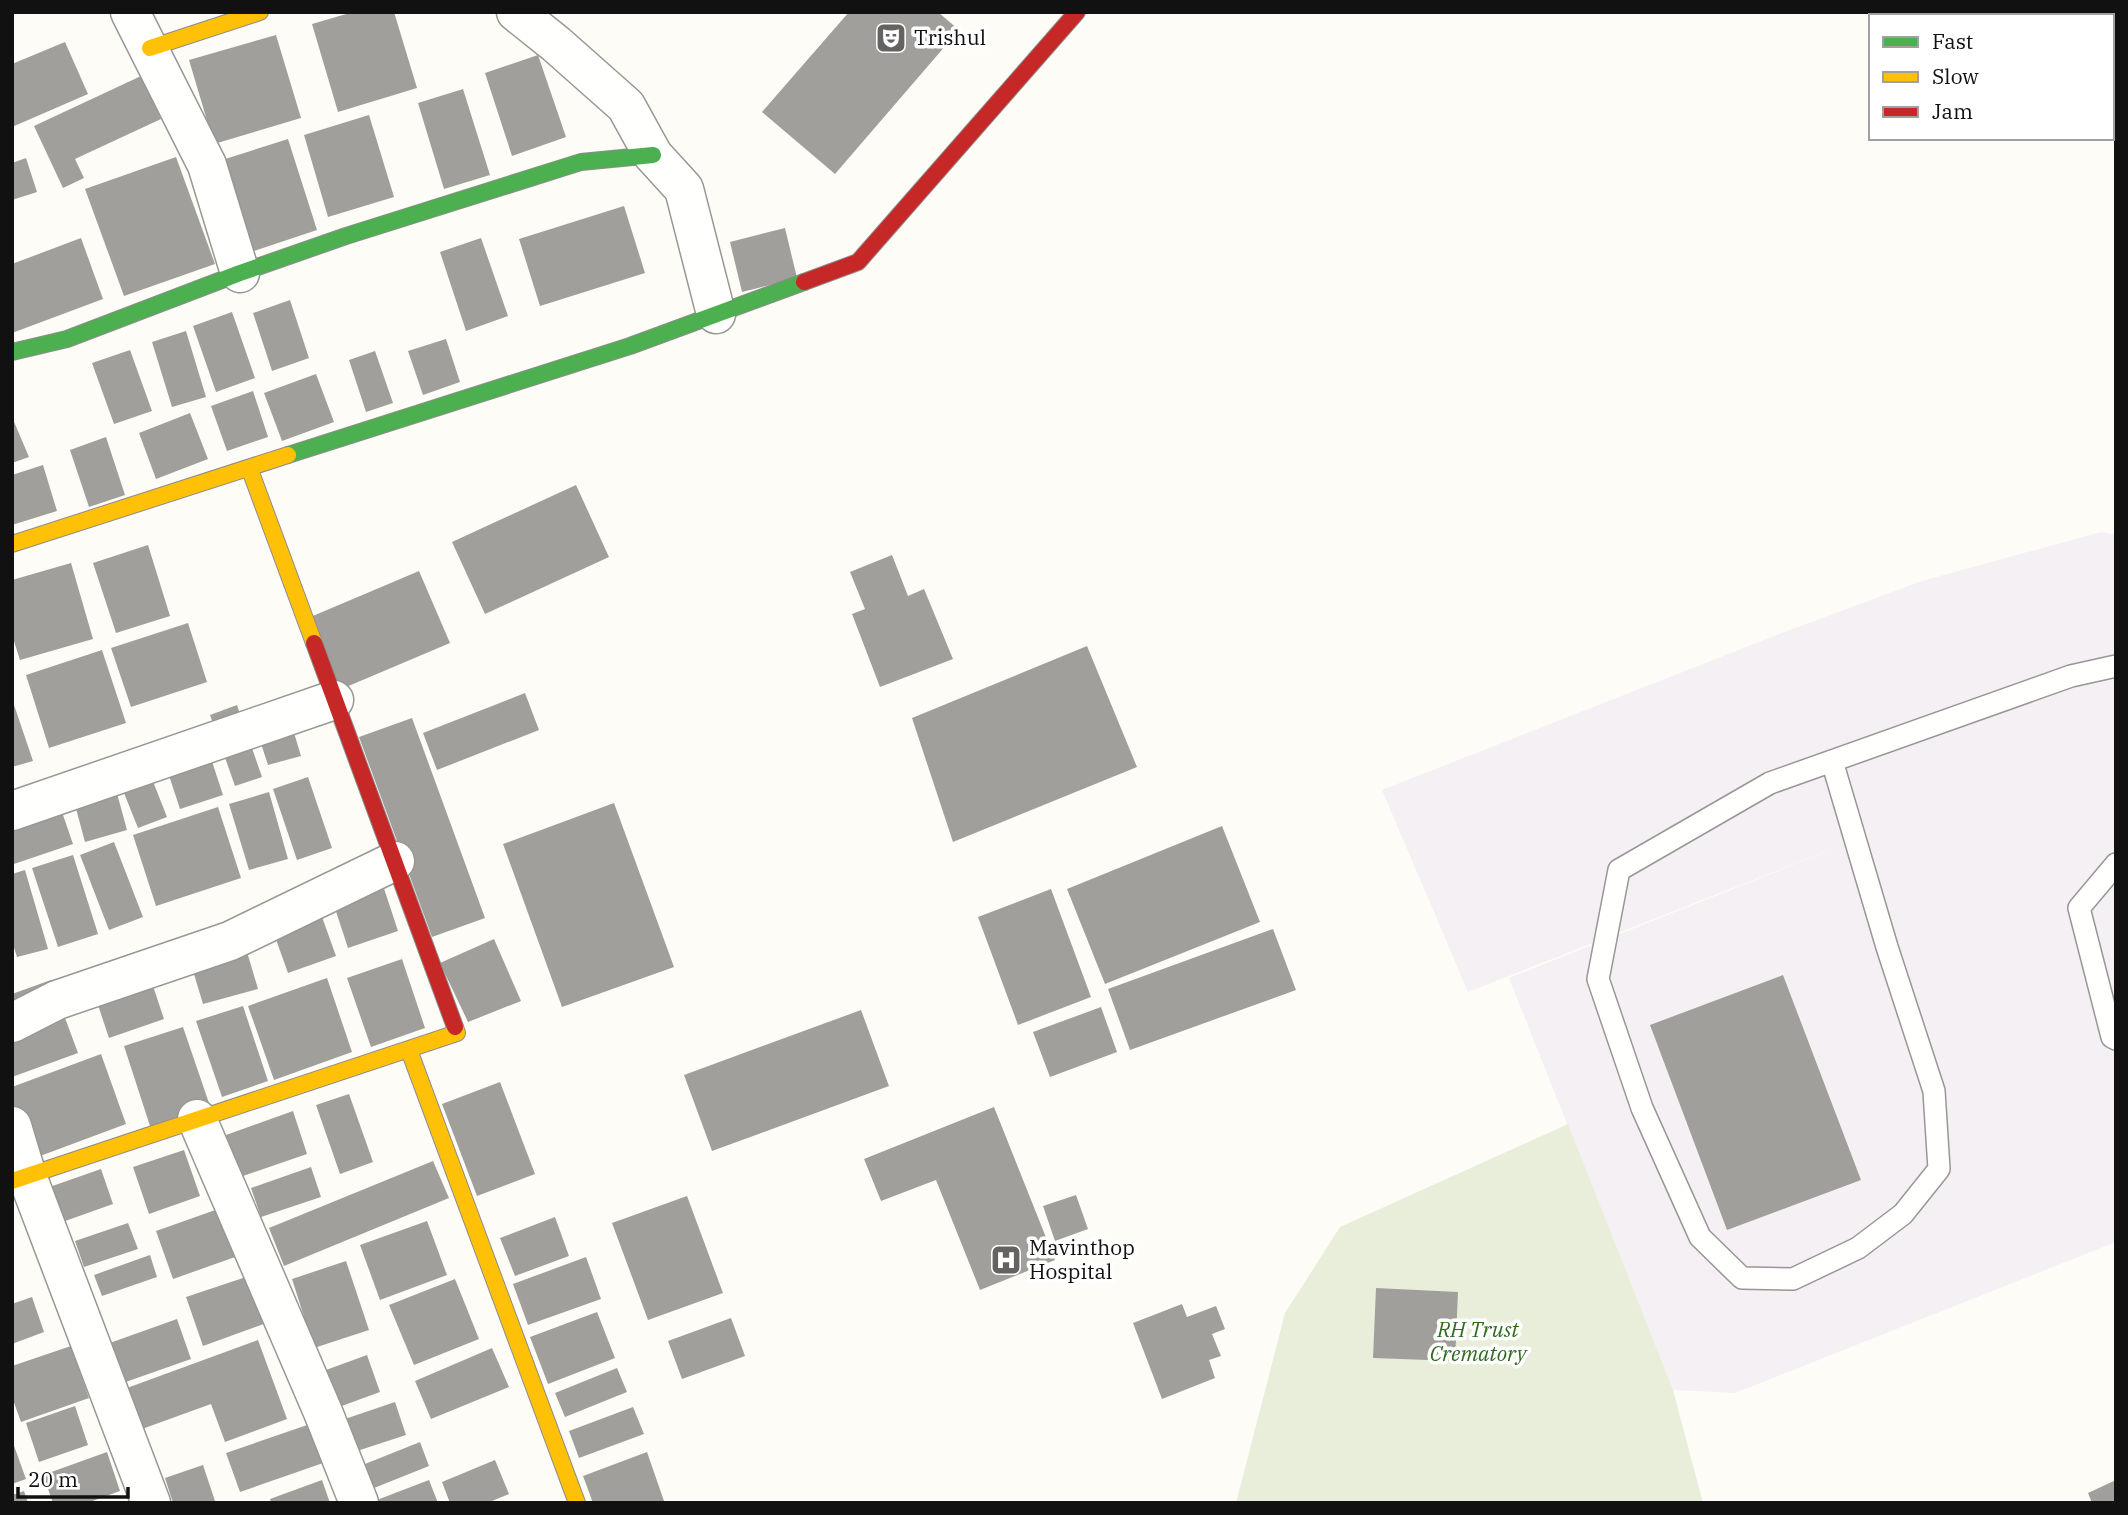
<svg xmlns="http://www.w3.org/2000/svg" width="2128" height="1515" font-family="'IBM Plex Serif',serif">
<rect width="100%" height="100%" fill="#fdfcf7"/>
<path fill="#f5f0f3" d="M2101,532l15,3v707l-381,151 -62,-3 -164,-412 400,-159 -441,173 -86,-202 405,-159 135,-50z"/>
<path fill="#e9eedb" d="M1568,1124l105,266 30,113h-467l49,-190 55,-86z"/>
<path fill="#a19f9c" d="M353,12h41l23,76 -79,24 -26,-88z
M849,12h89l21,18 -124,144 -73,-62z
M276,35l25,83 -87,26 -25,-84z
M65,42l23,52 -76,33v-63z
M538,55l28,82 -54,19 -27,-83z
M141,76l20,43 -86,40 9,19 -21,10 -29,-62z
M463,89l27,86 -46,14 -26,-86z
M369,115l25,82 -66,20 -24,-82z
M288,139l29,91 -66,22 -29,-92z
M176,157l39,107 -91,32 -39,-107z
M26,158l11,34 -25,8v-37z
M624,206l21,67 -105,33 -21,-67z
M785,228l12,50 -55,14 -12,-50z
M81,238l22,61 -91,34v-69z
M481,238l27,78 -42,15 -26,-79z
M290,300l19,58 -37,13 -19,-58z
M232,312l23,66 -39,14 -23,-66z
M186,331l20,66 -34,10 -20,-65z
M446,339l14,43 -37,13 -15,-44z
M130,350l22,61 -38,13 -22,-61z
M375,351l18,52 -27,9 -17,-52z
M316,374l18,48 -52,19 -18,-48z
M253,391l15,46 -41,14 -16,-45z
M190,413l18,46 -52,20 -17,-46z
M12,417l17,40 -17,6z
M106,437l19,58 -36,12 -19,-57z
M43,465l14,46 -45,14v-50z
M576,485l33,72 -124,57 -33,-72z
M148,545l22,71 -54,17 -23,-70z
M892,555l16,41 16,-7 29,70 -73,28 -28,-73 13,-5 -15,-37z
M71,563l22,76 -73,21 -8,-25v-55z
M419,571l31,72 -118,50 -31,-72z
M188,623l19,59 -76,25 -20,-59z
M1087,646l50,121 -184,75 -41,-124z
M102,650l24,73 -77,25 -23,-73z
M525,693l14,37 -102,40 -14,-37z
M12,699l21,62 -21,6z
M237,705l25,72 -27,9 -25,-71z
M286,706l15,50 -33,9 -16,-49z
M412,718l73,200 -53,19 -73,-200z
M203,734l20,61 -43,14 -20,-61z
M143,756l24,61 -29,11 -24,-60z
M110,768l17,62 -42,12 -17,-63z
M308,777l24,71 -35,12 -24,-71z
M52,783l21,61 -59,20 -2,-6v-60z
M269,792l19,67 -39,11 -20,-66z
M614,803l60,164 -112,40 -59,-163z
M218,807l23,71 -85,28 -23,-71z
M1222,826l38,96 -155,62 -38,-95z
M114,842l29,75 -34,13 -29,-75z
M73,855l25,79 -40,13 -26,-79z
M376,864l22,67 -50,17 -22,-67z
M25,870l23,79 -31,8 -5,-16v-67z
M312,889l24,67 -48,17 -24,-67z
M1051,889l40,108 -73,28 -40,-108z
M239,925l19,64 -55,15 -19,-63z
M1273,929l23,61 -166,60 -22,-61z
M494,939l27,62 -53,21 -28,-59z
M141,950l23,69 -55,19 -23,-69z
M402,959l23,69 -54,19 -24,-69z
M1783,975l78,205 -134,50 -77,-205z
M327,978l25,74 -78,28 -26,-74z
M51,980l27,73 -66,24v-83z
M243,1006l25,75 -46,16 -26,-76z
M1101,1007l16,45 -67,25 -17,-45z
M861,1010l28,76 -177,65 -28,-76z
M183,1027l27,79 -60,20 -26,-80z
M101,1054l25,70 -102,38 -12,-32v-43z
M500,1082l35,92 -58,22 -35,-92z
M349,1094l24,68 -33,12 -24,-69z
M994,1107l61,153 -75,30 -44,-110 -55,21 -17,-42z
M293,1111l14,43 -67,23 -14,-42z
M184,1150l16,46 -51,18 -16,-47z
M433,1161l16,37 -165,68 -15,-38z
M311,1167l10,30 -60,20 -10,-29z
M101,1169l12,35 -59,21 -13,-35z
M1076,1195l12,34 -33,12 -12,-35z
M687,1196l36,97 -75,27 -36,-97z
M221,1208l17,48 -65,23 -17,-48z
M555,1217l14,39 -54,20 -15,-38z
M427,1221l20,54 -67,25 -20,-55z
M128,1223l10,26 -54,18 -9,-26z
M150,1255l7,22 -55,19 -8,-21z
M586,1257l15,42 -73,26 -15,-41z
M346,1261l23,69 -55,18 -22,-69z
M252,1275l17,47 -66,24 -17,-49z
M455,1279l24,60 -65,26 -25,-60z
M1376,1288l82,4 -3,69 -82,-3z
M32,1297l12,35 -32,12v-40z
M1182,1304l5,13 29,-11 9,23 -13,5 9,22 -12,4 6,18 -53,21 -29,-76z
M597,1312l18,46 -67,26 -18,-47z
M731,1318l14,38 -63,23 -14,-38z
M177,1319l14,40 -71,25 -13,-40z
M258,1340l29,79 -62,23 -14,-38 -69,25 -15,-41z
M71,1346l18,52 -68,24 -9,-25v-31z
M492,1348l17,39 -78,32 -16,-38z
M367,1355l13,37 -52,19 -13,-37z
M617,1368l10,24 -62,25 -10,-24z
M395,1402l11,33 -55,18 -12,-32z
M75,1406l13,39 -49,17 -13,-39z
M633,1407l11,27 -65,24 -10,-27z
M313,1423l13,39 -86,30 -14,-39z
M12,1440l14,39 -14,5z
M420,1442l9,24 -60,24 -9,-24z
M107,1452l13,39 -33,12h-34l-10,-28z
M647,1452l17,49 -5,2h-66l-10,-27z
M495,1460l14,34 -22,9h-37l-8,-21z
M203,1465l12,36 -42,2 -8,-25z
M322,1480l8,23h-59l-1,-4z
M429,1480l9,23h-69z
M2116,1480v23h-24l-4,-10z
M24,1491l4,12h-16v-8z"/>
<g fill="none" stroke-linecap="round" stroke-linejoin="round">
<g stroke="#979795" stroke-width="24">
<path id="lane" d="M1832,761l55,186 47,144 5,78 -36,45 -45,34 -65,31 -51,-1 -42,-41 -58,-129 -44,-129 21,-109 151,-87 301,-107 45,-10
M2116,864l-37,44 33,129 4,2"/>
</g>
<g stroke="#979795" stroke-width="41">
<path id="street" d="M130,12l77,153 33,108
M516,12l40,32 70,62 27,49 31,34 32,125
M12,811l322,-111
M12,1023l45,-23 173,-59 165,-80
M197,1119l126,293 36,91
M12,1126l15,50 124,327"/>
</g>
<g stroke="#8e8d8b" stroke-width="18">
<path id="fast" d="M12,352l55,-13 173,-66 106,-37 235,-74 72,-7
M288,455l342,-109 174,-64"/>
</g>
<g stroke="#8e8d8b" stroke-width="18">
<path id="slow" d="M2077,12l8,4
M150,48l110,-36
M250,470l64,173
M12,544l276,-89
M409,1050l168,453
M12,1181l445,-148 -2,-6"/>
</g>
<g stroke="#8e8d8b" stroke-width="18">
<path id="jam" d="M2112,28l4,1
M804,282l54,-20 219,-250
M314,643l141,384"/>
</g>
<use href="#lane" stroke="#fffffe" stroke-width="21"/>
<use href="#street" stroke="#fffffe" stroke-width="38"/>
<use href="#fast" stroke="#4caf50" stroke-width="16"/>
<use href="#slow" stroke="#ffc107" stroke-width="16"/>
<use href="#jam" stroke="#c62828" stroke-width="16"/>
</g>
<defs>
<g id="theatre-square" transform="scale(1.575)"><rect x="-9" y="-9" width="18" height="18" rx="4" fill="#646362" stroke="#fff"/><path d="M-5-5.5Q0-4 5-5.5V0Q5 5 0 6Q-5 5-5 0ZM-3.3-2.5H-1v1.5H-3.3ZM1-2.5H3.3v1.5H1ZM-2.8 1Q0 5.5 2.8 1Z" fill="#fff"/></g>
<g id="hospital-square" transform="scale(1.575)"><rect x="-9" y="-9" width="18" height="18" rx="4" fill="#646362" stroke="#fff"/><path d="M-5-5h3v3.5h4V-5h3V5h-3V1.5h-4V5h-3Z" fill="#fff"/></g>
</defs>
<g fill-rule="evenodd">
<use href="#theatre-square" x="891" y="38"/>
<use href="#hospital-square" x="1006" y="1260"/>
</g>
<g text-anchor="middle" stroke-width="7" stroke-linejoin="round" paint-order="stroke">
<g font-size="21" fill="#111" stroke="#fff" text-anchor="start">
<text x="914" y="45">Trishul</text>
<text x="1029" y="1255">Mavinthop<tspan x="1029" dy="24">Hospital</tspan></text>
</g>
<g font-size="21" font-style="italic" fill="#2f6b1f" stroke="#fff">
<text x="1478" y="1337">RH Trust<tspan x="1478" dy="24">Crematory</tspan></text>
</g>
</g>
<rect width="2128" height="1515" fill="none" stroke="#111111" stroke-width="28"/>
<rect x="1869" y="14" width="245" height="126" fill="#ffffff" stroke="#a0a0a0" stroke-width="2"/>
<rect x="1883" y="37" width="35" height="10" fill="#4caf50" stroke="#a0a0a0" stroke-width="2"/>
<text x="1932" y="49" font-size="21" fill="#111111">Fast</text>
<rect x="1883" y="72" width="35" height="10" fill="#ffc107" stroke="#a0a0a0" stroke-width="2"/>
<text x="1932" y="84" font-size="21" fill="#111111">Slow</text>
<rect x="1883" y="107" width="35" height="10" fill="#c62828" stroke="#a0a0a0" stroke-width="2"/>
<text x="1932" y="119" font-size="21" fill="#111111">Jam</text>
<path d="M18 1487v10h110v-10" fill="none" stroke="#111111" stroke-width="3.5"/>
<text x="28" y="1487" font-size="21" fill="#111111" stroke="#ffffff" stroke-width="5" paint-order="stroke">20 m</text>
</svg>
